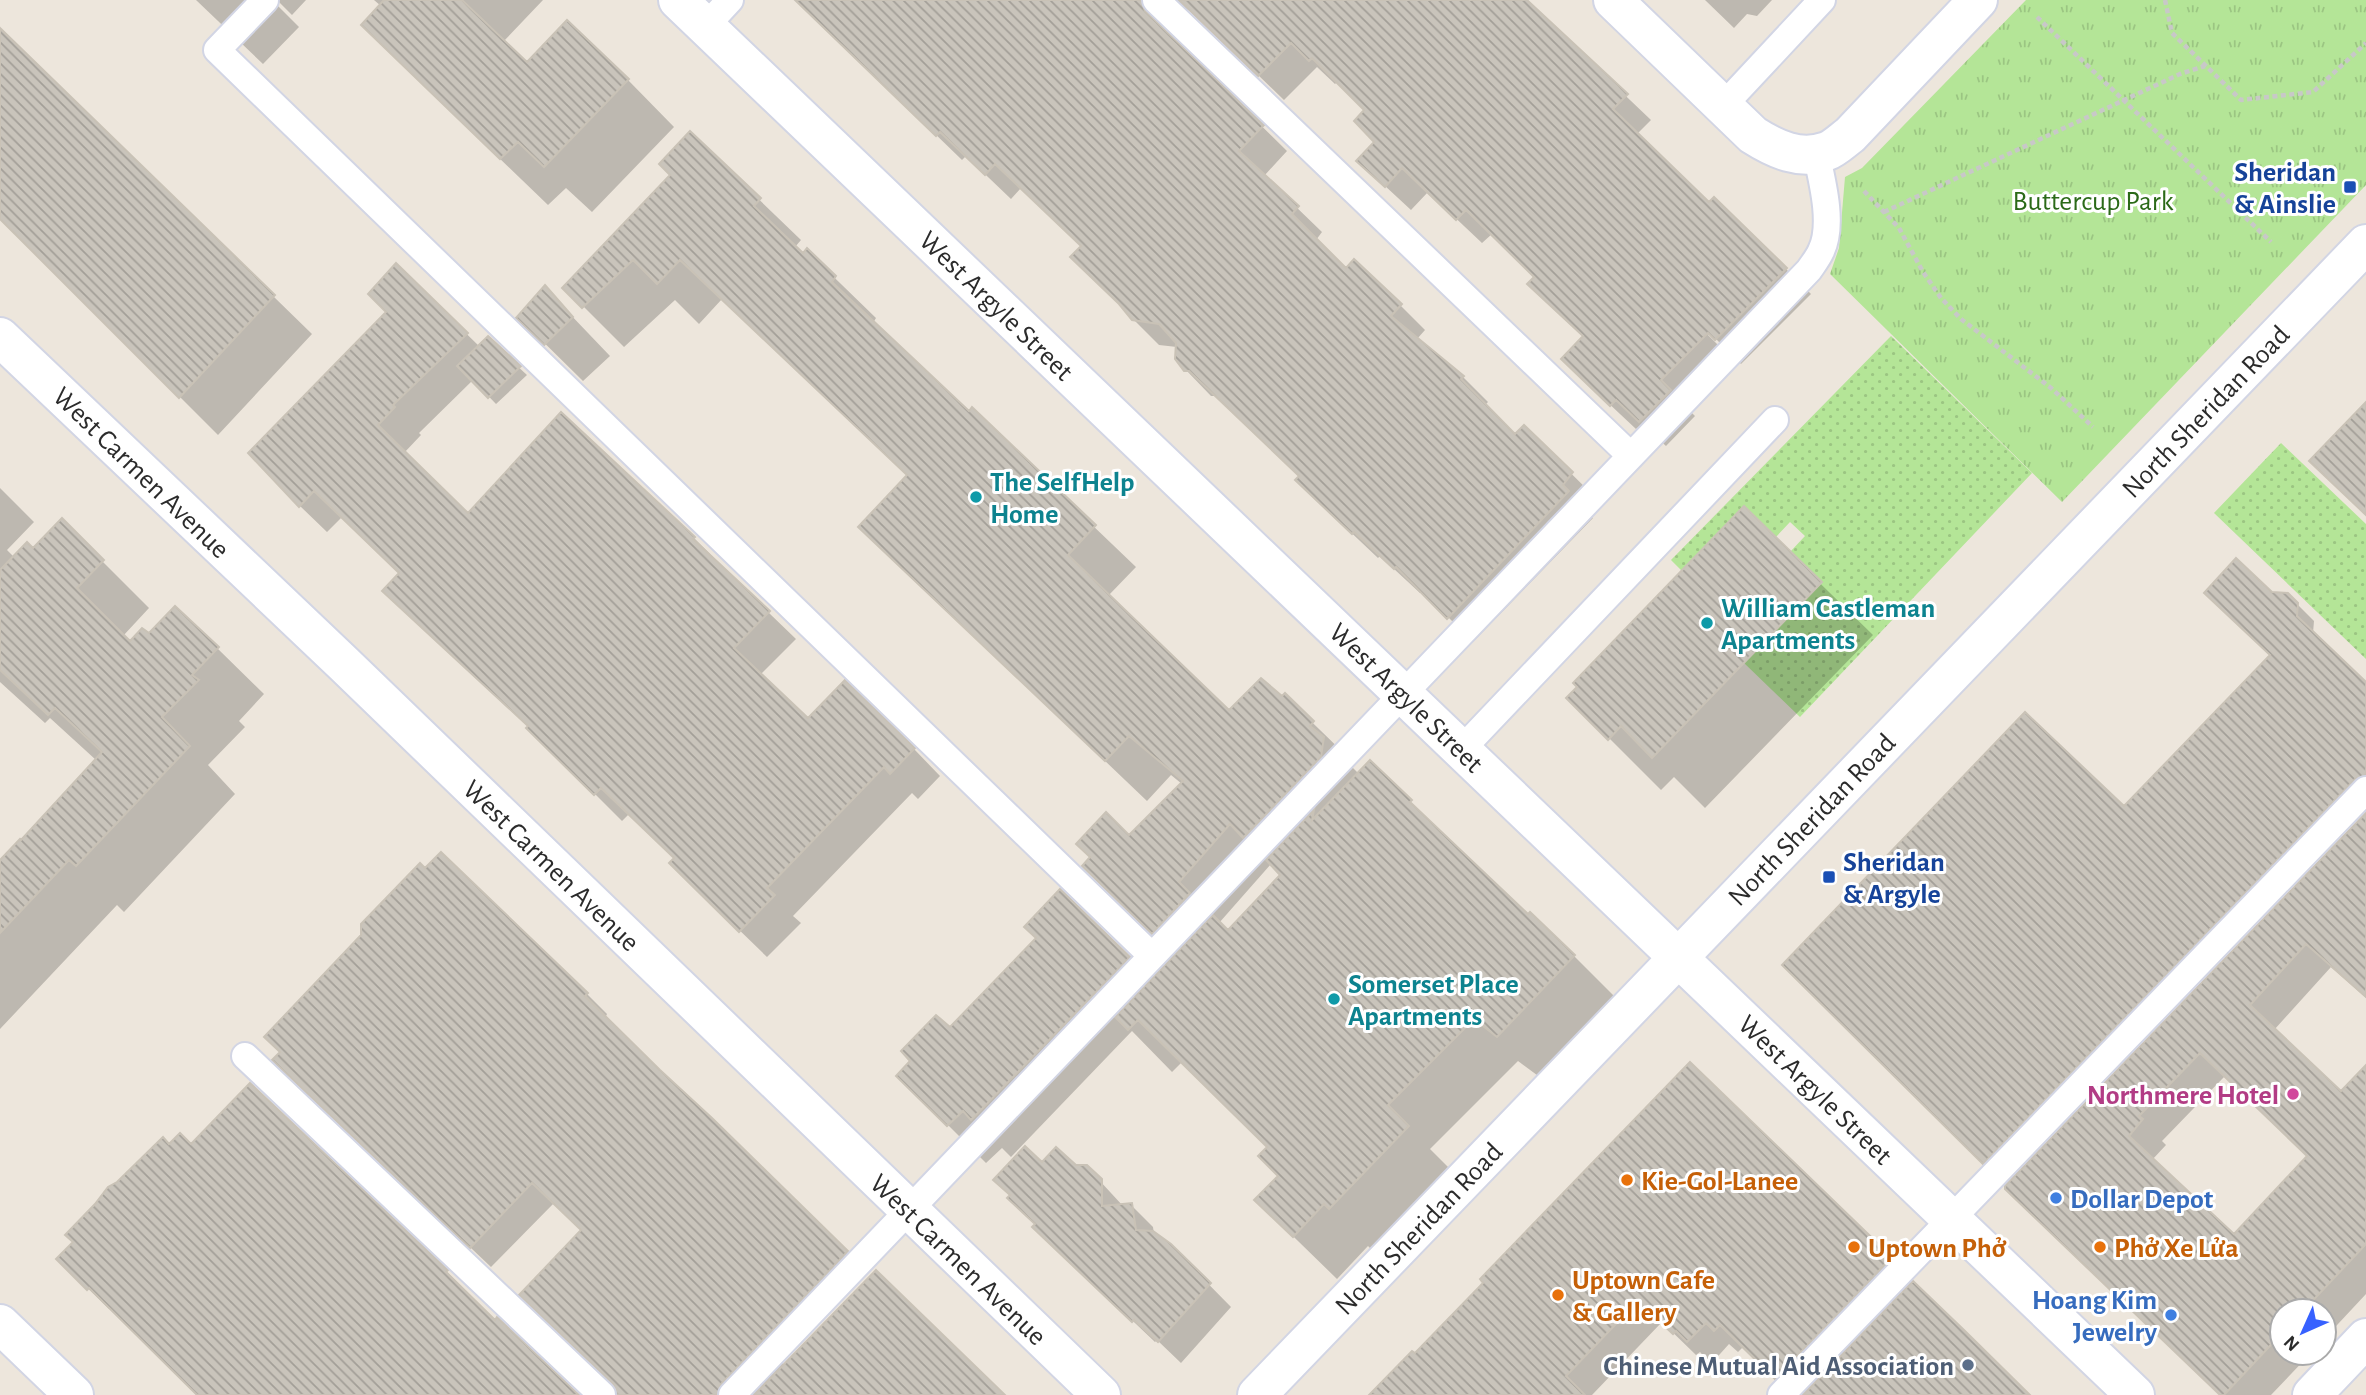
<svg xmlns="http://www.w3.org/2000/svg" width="2366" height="1395" font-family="'Alegreya Sans',sans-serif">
<defs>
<pattern id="grass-dots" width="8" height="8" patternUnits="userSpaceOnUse" patternTransform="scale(1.75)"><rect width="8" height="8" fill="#b4e597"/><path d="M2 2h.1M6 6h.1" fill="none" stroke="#9bc582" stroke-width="1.8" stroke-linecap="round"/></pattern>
<pattern id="park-tufts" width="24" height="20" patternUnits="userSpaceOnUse" patternTransform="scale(1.75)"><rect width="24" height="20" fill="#b4e597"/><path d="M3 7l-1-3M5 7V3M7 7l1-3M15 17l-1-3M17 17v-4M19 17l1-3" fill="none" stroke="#9bc582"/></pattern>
<pattern id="building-back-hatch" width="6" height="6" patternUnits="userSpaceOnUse" patternTransform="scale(1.75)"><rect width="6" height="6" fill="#c9c4bb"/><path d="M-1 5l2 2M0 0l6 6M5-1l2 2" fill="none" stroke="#a39f98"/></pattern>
</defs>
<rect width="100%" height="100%" fill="#ede6dc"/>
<path fill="url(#grass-dots)" d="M1891,336l141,137 -232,244 -56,-54 78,-80 -32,-31 15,-16 -15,-14 -14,15 -32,-30 -62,64 -11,-11z
M2281,443l85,81v135l-152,-146z"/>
<path fill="url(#park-tufts)" d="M2026,0h340v185l-304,317 -232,-228 9,-26 6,-71 17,-9z"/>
<path fill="#0003" fill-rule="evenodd" d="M196,0h76l27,27 -36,37z
M277,0h29l-14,15z
M374,0h169l-40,42 24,23 101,15 46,47 -82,85 -26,-24 -18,17 -138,-133 -29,-66z
M797,0h728l126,120 -14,14 72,70 77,65 25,25 -70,70 -38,-38 -2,2 31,31 -47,47 10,10 -29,30 -24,-22 -6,5 -48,-45 -4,-47 -48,-60 -44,-43 -10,9 -54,-51 -17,18 -27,-25 -7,-43 -11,-33 -28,-28 -3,3 -18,-17 -33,33 -90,-87 -8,-4 -9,1 -12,13 1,9 121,119 -23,25 58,56 -6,8 30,30 54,35 25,25 -8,9 46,38 25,25 -4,4 31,30 9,-9 73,72 -11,12 7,7 -120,124 -51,-51 -2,2 -40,-37 -2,2 -56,-53 -21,-29 -85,-80h-5l-25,-26 -9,-23 -18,-2 -26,-26 -50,-73 -62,-58 -10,11 -45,-43 -4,4z
M1705,0h67l-15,16 -10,-2 -13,14z
M5,35l307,299 -94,101 -218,-218v-177z
M690,133l111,107 -6,7 9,8 3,-4 69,67 -3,5 96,91 3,-4 164,157 -28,29 121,116 53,-13 3,-3 69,67 -3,3 8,8 11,-12 83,83 121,111 43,43 -76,79 -23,-17 -88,88 21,21 -78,81 -5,-5 -31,33 -81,-79 24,-24 -11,-29 -87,-85 -10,10 -40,-41 -121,126 -9,-9 -16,15 -87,-87 51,-47 179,-71 23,23 24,-25 -51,-49 4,-70 53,-53 -11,-9 -24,26 -287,-274 49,-51 -187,-177 -23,25 -24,-24 -51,47 -59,-59 107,-114zM1271,864l12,11 -55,57 -9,-9z
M396,265l84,82 8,-8 39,36 -31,29 -23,-24 -54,53 2,2 -17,18 64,62 226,23 27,27 -1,1 76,73 -36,36 48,46 106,28 26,27 -22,23 -6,-6 -119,123 8,7 -34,34 -69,-67 -22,-31 -47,-45 -7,7 -93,-93 -128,-155 -59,-56 -15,15 -27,-26 89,-194z
M545,288l65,68 -27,25 -64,-63z
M0,488l34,34 -27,28 7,7 19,-7 29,-29 87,87 -26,28 7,7 19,-7 68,12 47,46 -25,27 6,6 -37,38 27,29 -111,118 -7,-7 -117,124v-166l96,-103 -46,-42 -5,5 -45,-41z
M1744,509l129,126 -168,173 -31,-31 -13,13 -92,-92z
M2272,594l25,10 17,17 -1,12 53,51v112l-366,382 -216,-213 340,-157 148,-152z
M2366,826v172l-35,-31 -57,63 67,64 25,-26v226l-42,45v-28h-42v42h29l-40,42h-49l-215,-206zM2225,1076l84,80 -75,80 -82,-76 14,-15 -4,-4z
M441,855l146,139 20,20 -2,4 262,254 -85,91 3,2 218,30h-384l-36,-165 -29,-27 -63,64 -196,-186 130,-211z
M1691,1064l200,195 22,22 -1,2 116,112h-235l-49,-49 -6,6 -9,-8 -18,20 -11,-12 -4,3 -34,-33 -70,73h-221l44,-39z
M169,1146l22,1 255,124 21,21 -2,1 112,102h-375l-91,-88 -2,2 -51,-50z
M1042,1165l45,2 36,39 8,-1 22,22 1,7 16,11 61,62 -50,56 -24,-23 -2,2 -99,-94 -20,-23z"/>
<path fill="url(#building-back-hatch)" stroke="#c9c2b6" stroke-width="2" fill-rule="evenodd" d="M384,0h78l65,62 40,-42 62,59 -85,88 -26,-25 -18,17 -139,-134z
M795,0h346l4,11 119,114 -25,26 60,55 -7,8 54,54 8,-9 48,45 -11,12 73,60 -3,3 54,55 9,-9 49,47 -10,13 6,6 -122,128 -51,-52 -2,2 -40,-37 -2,2 -57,-54 4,-4 -110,-105h-5l-9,-12 1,-16 -17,-19 -27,-4 -13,-16 -49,-47 11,-11 -86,-82 -10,11 -45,-43 -4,4z
M1179,0h348l101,94 -15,15 96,93 5,-5 73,71 -72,72 -7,-7 -47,47 10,10 -32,32 -23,-22 -6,6 -49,-47 22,-23 -56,-52 7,-7 -68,-67 -10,10 -54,-52 -17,19 -29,-26 18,-19 -20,-21 10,-11 -52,-52 -3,3 -18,-18 -33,33z
M0,28l275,267 -96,103 -179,-179z
M690,131l71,67 -7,8 49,47 4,-5 29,28 -4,6 137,129 3,-4 124,118 -28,30 161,155 32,-32 21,18 3,-3 29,28 -4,5 14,11 -3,20 -78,81 -13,-14 -51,58 11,11 -38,41 -70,-68 8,-9 -14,-13 30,-32 23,23 54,-54 -54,-45 -24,25 -247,-234 49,-52 -227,-215 -23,24 -24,-24 -51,48 -20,-20 108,-113 -11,-11z
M396,263l72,70 -75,72 2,2 -17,18 90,88 93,-101 134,125 -2,2 77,72 -36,37 74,70 37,-38 70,68 -25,26 -6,-7 -117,121 8,7 -36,37 -70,-69 5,-5 -73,-70 -7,7 -68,-67 2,-2 -146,-135 17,-18 -85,-82 -15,16 -51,-54 138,-141 -18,-18z
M545,285l28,32 -29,28 -28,-27z
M488,336l33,30 -33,32 -31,-32z
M2366,402v113l-57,-54z
M1744,506l78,76 -170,176 -31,-32 -13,14 -42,-42 11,-11 -4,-4z
M62,518l42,42 -27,28 53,53 12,-13 7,5 26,-27 44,41 -27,28 7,5 -37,37 28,29 -114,120 -7,-6 -69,73v-73l20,-21 1,1 81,-88 -47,-44 -7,7 -48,-45v-100l27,-28 6,6z
M2236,558l36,34 16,1 10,10 -1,13 69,66v93l-11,4 -372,385 -201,-199 243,-253 99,94 146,-151 -66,-62z
M1370,760l42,40 -2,2 118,112 2,-2 45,43 -78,82 -23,-18 -86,86 21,21 -80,83 -5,-5 -31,33 -39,-37 24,-24 -20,-20 9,-9 -129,-127 -10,10 -13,-13 98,-102 15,15 52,-55 -14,-15 48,-50 -2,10z
M2366,813v184l-60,-53 -56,61 91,86 25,-26v179l-63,67h-21v22l-58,62h-4l-215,-206v-3zM2200,1053l107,103 -73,78 -105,-98 14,-17 -4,-3z
M441,852l147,141 -3,3 75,74 52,48 136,133 -127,133 -4,11h-100l-4,-11 -94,-89 62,-65 -49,-47 -62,65 -198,-188 8,-8 -16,-15 97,-102v-11l59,-61 5,5z
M1060,889l70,68 -159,163 -8,-9 -16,15 -51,-50 14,-15 -9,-10 35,-36 14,12 86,-89 -12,-11z
M1690,1062l202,195 -117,122 -55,-54 -6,6 -8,-8 -19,19 -11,-11 -3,3 -35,-33 -72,75 19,19h-216l43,-44 3,2 68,-70 -3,-4z
M250,1083l198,187 -2,2 49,48 2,-3 82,78h-382l-108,-107 -2,2 -31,-31 17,-17 -8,-7 30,-31 13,-17 9,-5 46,-45 6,7 11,-11 11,11z
M1025,1146l17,16 14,-15 20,18h11l15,14v27l30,-3 4,27 17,1 18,13 40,39 -53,59 -24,-22 -2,2 -100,-95 3,-3 -28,-26 3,-3 -17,-15z
M876,1270l129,125h-251z
M1913,1281l51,49 66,65h-227z"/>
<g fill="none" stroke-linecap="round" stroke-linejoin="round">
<g stroke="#d2d5e4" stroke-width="30">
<path id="lane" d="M265,0l-48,50 935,906
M1156,0l475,456
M705,27l25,-27
M1723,106l99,-106
M1462,749l313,-329
M245,1056l357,339
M732,1395l1077,-1125c4,-6 9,-12 12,-19 13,-26 1,-71 -5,-98
M1781,1395l585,-605"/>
</g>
<g stroke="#d2d5e4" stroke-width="42">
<path id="street" d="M678,0l1457,1395
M1613,0l140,135c22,14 47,26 74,16 8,-3 16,-11 23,-16l128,-135
M0,337l344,327 757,731
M0,1324l74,71
M2312,1395l54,-57"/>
</g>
<g stroke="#d2d5e4" stroke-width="42">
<path id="secondary" d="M1257,1395l1109,-1151"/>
</g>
<path stroke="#c8c8c8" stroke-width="4.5" stroke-dasharray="5 3.5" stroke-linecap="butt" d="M2165,0l7,33 69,67 72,-8 53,-49
M2037,17l234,225
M1864,191l35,37 24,44 18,26 20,21 90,69 42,39
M1884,212l296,-138 25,-8"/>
<use href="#lane" stroke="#fff" stroke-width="26"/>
<use href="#street" stroke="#fff" stroke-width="38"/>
<use href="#secondary" stroke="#fff" stroke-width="38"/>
</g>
<g fill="#1a4fb4" stroke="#fff" stroke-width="2.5">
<rect x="2343" y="180" width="14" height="14" rx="3.5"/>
<rect x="1822" y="870" width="14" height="14" rx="3.5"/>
</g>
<g fill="#0f9aa8" stroke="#fff" stroke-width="2.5">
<circle cx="976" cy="497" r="7"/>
<circle cx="1707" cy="623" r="7"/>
<circle cx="1334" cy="999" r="7"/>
</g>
<circle fill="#d1479c" stroke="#fff" stroke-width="2.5" cx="2293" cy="1094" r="7"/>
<g fill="#e8710a" stroke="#fff" stroke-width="2.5">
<circle cx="1627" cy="1180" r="7"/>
<circle cx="1854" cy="1247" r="7"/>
<circle cx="2100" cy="1247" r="7"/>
<circle cx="1558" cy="1295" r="7"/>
</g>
<g fill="#3f7fe0" stroke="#fff" stroke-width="2.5">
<circle cx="2056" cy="1198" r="7"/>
<circle cx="2171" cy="1315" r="7"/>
</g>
<circle fill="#5c6f8a" stroke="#fff" stroke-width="2.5" cx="1968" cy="1365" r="7"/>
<g text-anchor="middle" stroke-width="6" stroke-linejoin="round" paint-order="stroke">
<g font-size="28" font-weight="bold" fill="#164399" stroke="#fff" text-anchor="end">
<text x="2336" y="181">Sheridan<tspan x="2336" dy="32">&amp; Ainslie</tspan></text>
<text x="1843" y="871" text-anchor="start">Sheridan<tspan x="1843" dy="32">&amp; Argyle</tspan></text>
</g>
<g font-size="28" fill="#2b6a18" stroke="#fff">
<text x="2093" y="210">Buttercup Park</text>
</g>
<g font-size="28" fill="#2b2b2b" stroke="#fff">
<text transform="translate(997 305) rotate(44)" y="10">West Argyle Street</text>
<text transform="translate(2205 411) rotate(-46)" y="10">North Sheridan Road</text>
<text transform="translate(142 472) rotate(44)" y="10">West Carmen Avenue</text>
<text transform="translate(1407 697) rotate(44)" y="10">West Argyle Street</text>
<text transform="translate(1811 819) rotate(-46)" y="10">North Sheridan Road</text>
<text transform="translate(552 865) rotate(44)" y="10">West Carmen Avenue</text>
<text transform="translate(1816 1089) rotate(44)" y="10">West Argyle Street</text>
<text transform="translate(1418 1228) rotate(-46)" y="10">North Sheridan Road</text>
<text transform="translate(959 1259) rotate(44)" y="10">West Carmen Avenue</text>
</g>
<g font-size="28" font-weight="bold" fill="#0d838f" stroke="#fff" text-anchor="start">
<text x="990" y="491">The SelfHelp<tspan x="990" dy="32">Home</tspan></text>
<text x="1721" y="617">William Castleman<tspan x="1721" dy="32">Apartments</tspan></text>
<text x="1348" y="993">Somerset Place<tspan x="1348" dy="32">Apartments</tspan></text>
</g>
<g font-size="28" font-weight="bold" fill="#b23c85" stroke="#fff" text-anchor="end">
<text x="2279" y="1104">Northmere Hotel</text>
</g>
<g font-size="28" font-weight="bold" fill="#c56008" stroke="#fff" text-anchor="start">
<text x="1641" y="1190">Kie-Gol-Lanee</text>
<text x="1868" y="1257">Uptown Phở</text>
<text x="2114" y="1257">Phở Xe Lửa</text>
<text x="1572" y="1289">Uptown Cafe<tspan x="1572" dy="32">&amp; Gallery</tspan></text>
</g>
<g font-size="28" font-weight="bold" fill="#366cbe" stroke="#fff" text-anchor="start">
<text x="2070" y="1208">Dollar Depot</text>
<text x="2157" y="1309" text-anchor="end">Hoang Kim<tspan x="2157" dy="32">Jewelry</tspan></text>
</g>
<g font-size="28" font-weight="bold" fill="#4e5e75" stroke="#fff" text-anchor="end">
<text x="1954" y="1375">Chinese Mutual Aid Association</text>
</g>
</g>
<g transform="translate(2303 1332) rotate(225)"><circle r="33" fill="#ffffff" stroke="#aaaaaa" stroke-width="2"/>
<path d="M0-5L12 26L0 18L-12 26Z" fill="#3761ff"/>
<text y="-10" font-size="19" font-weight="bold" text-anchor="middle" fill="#2b2b2b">N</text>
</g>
</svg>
